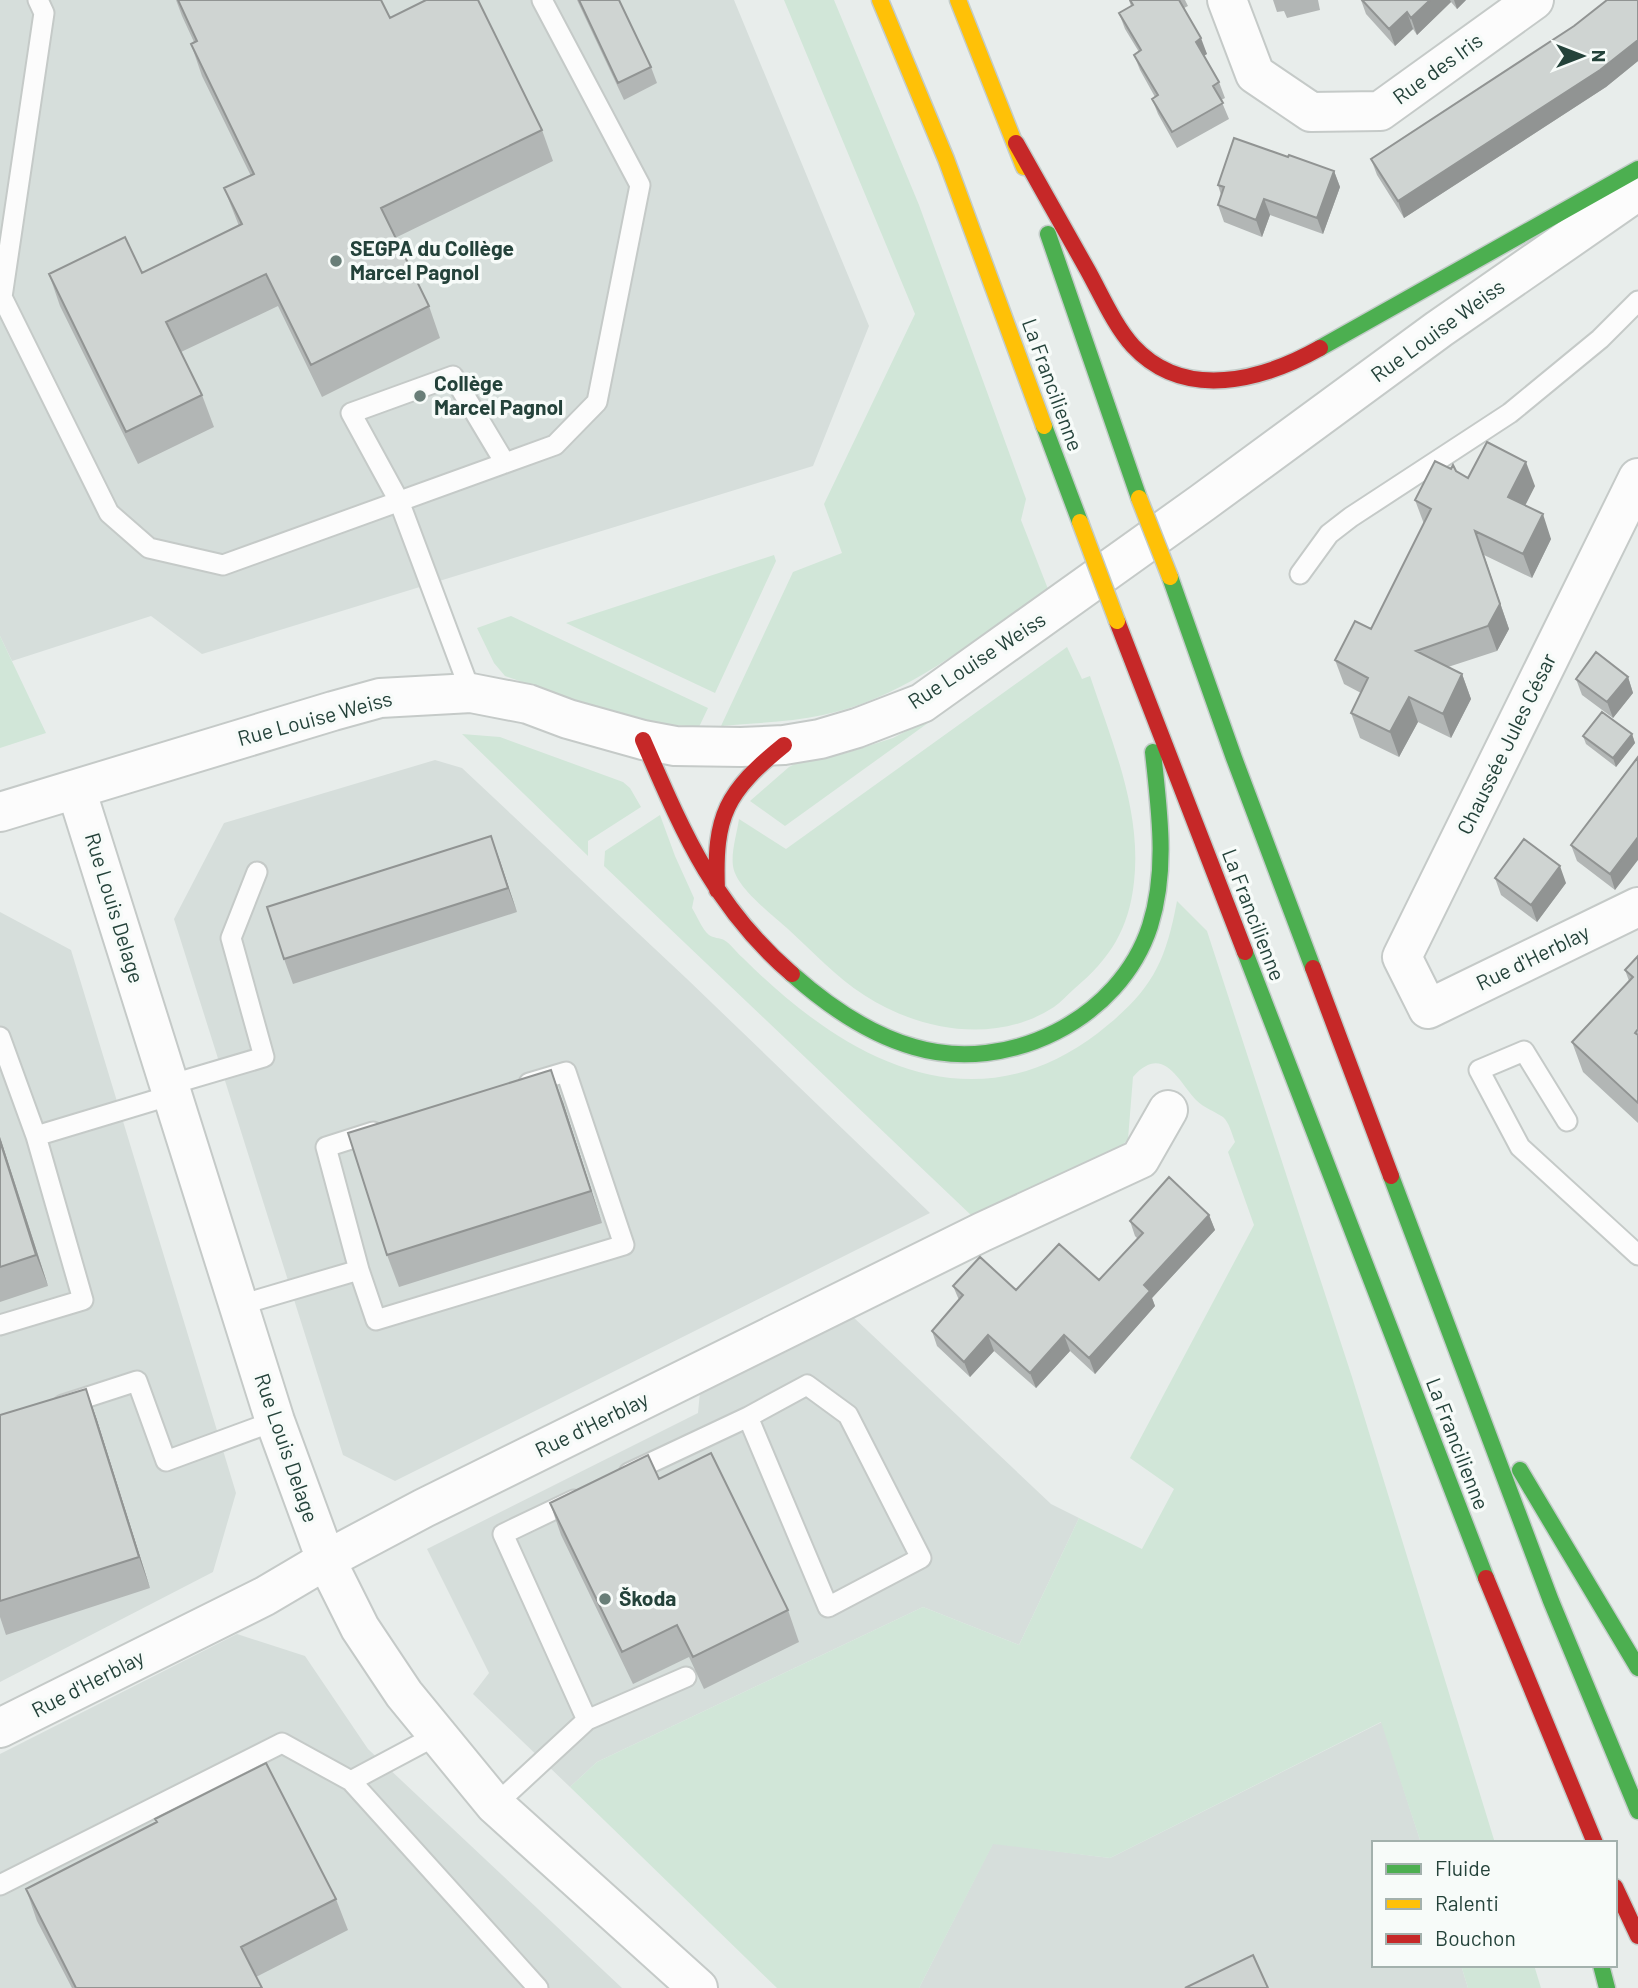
<svg xmlns="http://www.w3.org/2000/svg" width="1638" height="1988" font-family="Barlow,sans-serif">
<rect width="100%" height="100%" fill="#e8edeb"/>
<path fill="#d6dedb" d="M0,0h734l135,326 -56,140 -611,188 -51,-38 -139,45 -12,-25z
M435,760l27,8 224,210 244,235 -535,268 -52,-26 -169,-536 50,-96z
M0,912l71,38 165,543 -23,79 -213,110z
M851,1315l200,189 28,14 -60,127 -96,-38 -326,155 -27,25 -97,-93 16,-21 -62,-124 271,-136 2,-21z
M237,1634l68,22 63,93 254,239h-622v-234z
M1382,1722l39,121h-47v122h87l7,23h-549l74,-145 117,15z"/>
<path fill="#d1e6d8" d="M784,0h50l85,205 107,294 -5,21 27,69c-70,47 -140,109 -225,126 -33,7 -68,8 -102,11l72,-154 49,-19 -18,-49 91,-190z
M774,555l2,6 -61,132 -149,-70z
M511,616l197,92 -9,19 -36,-3 -66,-16 -92,-32 -11,-13 -17,-35z
M0,636l46,97 -46,15z
M1067,647l15,32 8,-3c22,66 52,135 44,206 -5,47 -24,77 -60,107 -7,6 -13,13 -20,18 -58,38 -135,24 -190,-12 -28,-18 -52,-44 -76,-66 -16,-15 -52,-41 -55,-63 -2,-14 4,-33 6,-47l47,30z
M946,710l-161,116 -35,-25 39,-34 11,-6 46,-8 47,-15z
M462,734l38,3 123,45 7,6 11,19 -53,34v15z
M660,815l15,41 19,42 -2,10c5,8 10,21 17,27 4,3 11,3 15,5 7,4 13,13 19,18 99,99 227,173 355,75 52,-41 67,-67 79,-132l30,30 145,446 143,466h-74l-40,-121 -271,136 -117,-14 -74,144h-142l-207,-201 27,-25 326,-155 96,38 60,-127 63,31 32,-60 -44,-31 124,-233 -26,-73 7,-10c-3,-8 -6,-20 -12,-25 -9,-6 -19,-9 -27,-17 -18,-19 -33,-57 -63,-23l-5,62 -10,11 -145,67 -369,-351 1,-15z
M1461,1965h73l7,23h-73z"/>
<g fill="none" stroke-linecap="round" stroke-linejoin="round">
<g stroke="#c5cac8" stroke-width="23">
<path id="lane" d="M38,0l6,13 -42,284 107,216 40,35 74,17 332,-120 42,-43 43,-217 -98,-185
M1300,574l29,-40 22,-17 159,-104 90,-74 38,-38
M471,693l-72,-192 -48,-88 102,-37 52,87
M0,1037l36,99 47,164 -83,25
M169,1085l95,-28 -33,-119 26,-66
M1567,1121l-43,-70 -45,19 41,77 118,108
M36,1136l136,-41
M359,1270l-33,-123 47,-15
M240,1305l119,-35 17,50 248,-75 -58,-173 -37,11
M63,1405l74,-24 29,80 109,-40
M629,1473l119,-56 80,190 93,-49 -73,-143 -41,-30 -59,32
M574,1500l-71,34 84,186
M351,1781l88,-47
M495,1805l92,-85 99,-43
M0,1885l282,-142 69,38 187,207"/>
</g>
<g stroke="#c5cac8" stroke-width="42">
<path id="street" d="M1227,0l28,74 56,38 69,-1 154,-111
M1638,478l-236,479 26,52 210,-102
M76,789l199,632 51,139 34,68 44,66 91,111 203,183
M0,812l333,-101 47,-13 91,-5 57,11 40,15 75,21 32,6 66,1 43,-2 36,-6 37,-11 65,-25 280,-200 237,-174 199,-138
M0,1728l265,-132 61,-36 98,-52 558,-276 158,-73 28,-49"/>
</g>
<g stroke="#c3ccc9" stroke-width="19">
<path id="fast" d="M1048,234l91,264
M1320,348l318,-179
M1044,426l36,96
M1170,577l64,181 79,210
M1245,952l241,626
M792,974c36,32 76,60 122,73 94,28 206,-28 236,-121 18,-57 9,-116 3,-174
M1391,1176l160,425 87,210
M1520,1470l118,198
M1601,1965l6,23"/>
</g>
<g stroke="#c3ccc9" stroke-width="19">
<path id="slow" d="M880,0l66,159 98,267
M958,0l66,167"/>
</g>
<g stroke="#c3ccc9" stroke-width="19">
<path id="jam" d="M1016,143c24,42 47,84 71,126 14,25 27,56 46,77 52,56 130,34 187,2
M1117,621l128,331
M643,740c40,92 71,167 149,234
M717,890c-3,-75 9,-98 67,-145
M1313,968l78,208
M1486,1578l109,265
M1615,1887l23,49"/>
</g>
<use href="#lane" stroke="#fcfcfc" stroke-width="19"/>
<use href="#street" stroke="#fcfcfc" stroke-width="38"/>
<use href="#fast" stroke="#4caf50" stroke-width="16"/>
<use href="#slow" stroke="#ffc107" stroke-width="16"/>
<use href="#jam" stroke="#c62828" stroke-width="16"/>
<g stroke="#c3ccc9" stroke-width="19" stroke-linecap="butt">
<path id="slow-bridge" d="M1139,498l31,79
M1080,522l37,99"/>
</g>
<use href="#slow-bridge" stroke="#ffc107" stroke-width="16"/>
</g>
<path fill="#b2b6b5" d="M176,0h205l9,18 152,112 11,31 -158,77 34,68 11,32 -118,59 -44,-91 -97,46 21,43 12,32 -76,37 -78,-158 -11,-32 93,-1 97,-47 -15,-38 27,-12 -49,-100 -11,-32 3,-2 -12,-26z
M577,0h42l32,67 6,16 -33,17z
M1129,0h56l3,6 -4,2 23,46 -3,2 15,26 6,16 -4,2 8,19 -52,29 -19,-34 -6,-15 3,-2 -15,-27 -6,-15 5,-3 -14,-23 -6,-16 12,-7z
M1273,0h45l2,10 -33,8 -3,-7 -7,1z
M1361,0h105l-9,9 -6,-7 -34,33 -4,-6 -18,17 -29,-32z
M1638,0v61l-32,26 -202,131 -27,-43 -6,-16z
M1288,157l46,14 6,16 -17,47 -53,-19 -8,22 -38,-15 -6,-17 3,-10 -3,-10z
M1456,472l12,6 67,8 -10,20 26,33 -19,39 -48,-23 25,74 -12,22 -49,16 14,7 9,25 -20,39 -33,-16 -19,35 -39,-19 -9,-25 10,-20 -17,-9 -9,-24 36,-31 53,-105 -9,-24z
M1628,677l5,16 -20,25 -31,-23 -6,-16z
M1632,734l3,9 -19,24 -30,-23 -3,-8z
M1638,757l-23,133 -38,-29 -6,-16z
M491,836l26,76 -224,72 -9,-25z
M1495,878l71,5 -29,39 -36,-27z
M1638,956v167l-55,-51 -11,-30 57,-61 -4,-11z
M563,1102l39,121 -203,64 -12,-32z
M0,1137l48,149 -48,16z
M1209,1215l6,15 -63,68 3,8 -60,68 -25,-23 -34,37 -42,-37 -24,26 -33,-31 -5,-15 27,-31 -6,-14 63,4 83,-10 39,-41 -3,-3 -5,-15z
M86,1389l11,31 53,168 -144,47 -6,-18v-202z
M659,1479l129,131 11,32 -95,47 -15,-32 -56,27 -72,-149 -11,-32z
M155,1819l181,80 12,31 -92,47 6,11h-190l-35,-67 -11,-32 131,-67z"/>
<path fill="#919493" d="M1430,0h20l1,2 -34,33 -6,-17z
M1454,0h12l-9,9z
M1407,12l6,17 -18,17 -6,-17z
M1201,38l6,16 -6,3 -5,-15z
M1638,40v21l-32,26 -202,131 -6,-17z
M1334,171l6,16 -17,47 -6,-16z
M1264,199l6,16 -8,22 -6,-17z
M1526,462l9,24 -18,35 -9,-24z
M1543,514l8,25 -19,39 -9,-24z
M1475,531l34,98 -12,22 -9,-25z
M1462,674l9,25 -20,39 -8,-24z
M1628,677l5,16 -20,25 -6,-16z
M1409,697l9,25 -19,35 -9,-25z
M1632,734l3,9 -19,24 -3,-9z
M491,836l9,25 17,51 -9,-24z
M1638,837v23l-23,30 -5,-16z
M1560,866l6,17 -29,39 -6,-17z
M551,1070l12,32 39,121 -11,-32z
M0,1137l48,149 -12,-31 -36,-114z
M1209,1215l6,15 -63,68 3,8 -60,68 -6,-16 55,-73z
M988,1335l6,16 -24,26 -6,-15z
M1064,1335l6,16 -34,37 -6,-15z
M86,1389l11,31 53,168 -11,-31z"/>
<path fill="#cfd4d2" stroke="#919493" stroke-width="2" d="M178,0h203l9,18 36,-18h52l64,130 -161,78 48,98 -118,59 -45,-91 -100,48 36,73 -76,37 -77,-158 76,-37 17,36 100,-49 -18,-36 30,-14 -63,-130 6,-3z
M579,0h40l32,67 -33,16z
M1130,0h49l22,38 -5,4 23,40 -6,4 10,17 -51,29 -20,-33 6,-4 -24,-40 7,-5 -22,-37 14,-8z
M1362,0h68l-19,18 -4,-6 -18,17z
M1607,0h31v40l-38,30 -202,131 -27,-42 203,-133z
M1234,138l54,19 1,-2 45,16 -17,47 -53,-19 -8,21 -38,-15 6,-18 -6,-2z
M1487,442l39,20 -18,35 35,17 -20,40 -48,-23 25,73 -12,22 -72,25 46,23 -19,40 -34,-17 -19,35 -39,-19 17,-35 -33,-18 20,-39 16,8 60,-120 -16,-9 20,-39 16,8 2,-4 3,6 12,7z
M1596,652l32,25 -21,25 -31,-23z
M1602,712l30,22 -19,24 -30,-22z
M1638,757v80l-28,37 -39,-29z
M491,836l17,52 -224,71 -17,-52z
M1524,839l36,27 -29,39 -36,-27z
M1638,956v73l-3,4 3,2v68l-66,-61 61,-65 -8,-7z
M551,1070l40,121 -204,64 -39,-122z
M0,1141l36,114 -36,12z
M1169,1177l40,38 -65,70 6,6 -61,67 -25,-23 -34,38 -42,-38 -24,27 -32,-31 31,-36 -10,-9 27,-29 36,33 43,-46 40,36 44,-47 -13,-12z
M86,1389l53,168 -139,44v-186z
M711,1453l77,157 -95,47 -16,-32 -55,27 -72,-149 98,-48 11,24z
M266,1763l70,136 -95,48 21,41h-186l-50,-99 131,-67 -2,-3z
M1253,1955l15,33h-83z"/>
<g fill="#697e78" stroke="#f7fbf9" stroke-width="2.5">
<circle cx="336" cy="261" r="7"/>
<circle cx="420" cy="396" r="7"/>
<circle cx="605" cy="1599" r="7"/>
</g>
<g text-anchor="middle" stroke-width="7" stroke-linejoin="round" paint-order="stroke">
<g font-size="21" fill="#24423a" stroke="#f7fbf9">
<text transform="translate(1438 69) rotate(-36)" y="7">Rue des Iris</text>
<text transform="translate(1438 331) rotate(-36)" y="7">Rue Louise Weiss</text>
<text transform="translate(1052 385) rotate(70)" y="7">La Francilienne</text>
<text transform="translate(977 661) rotate(-33)" y="7">Rue Louise Weiss</text>
<text transform="translate(315 719) rotate(-15)" y="7">Rue Louise Weiss</text>
<text transform="translate(1507 744) rotate(-64)" y="7">Chaussée Jules César</text>
<text transform="translate(114 908) rotate(73)" y="7">Rue Louis Delage</text>
<text transform="translate(1253 915) rotate(69)" y="7">La Francilienne</text>
<text transform="translate(1533 958) rotate(-26)" y="7">Rue d'Herblay</text>
<text transform="translate(592 1425) rotate(-26)" y="7">Rue d'Herblay</text>
<text transform="translate(1457 1444) rotate(69)" y="7">La Francilienne</text>
<text transform="translate(286 1448) rotate(71)" y="7">Rue Louis Delage</text>
<text transform="translate(88 1684) rotate(-27)" y="7">Rue d'Herblay</text>
</g>
<g font-size="21" font-weight="bold" fill="#24423a" stroke="#f7fbf9" text-anchor="start">
<text x="350" y="256">SEGPA du Collège<tspan x="350" dy="24">Marcel Pagnol</tspan></text>
<text x="434" y="391">Collège<tspan x="434" dy="24">Marcel Pagnol</tspan></text>
<text x="619" y="1606">Škoda</text>
</g>
</g>
<rect x="1372" y="1841" width="245" height="126" fill="#f7fbf9" stroke="#a3b1ad" stroke-width="2"/>
<rect x="1386" y="1864" width="35" height="10" fill="#4caf50" stroke="#a3b1ad" stroke-width="2"/>
<text x="1435" y="1876" font-size="21" fill="#24423a">Fluide</text>
<rect x="1386" y="1899" width="35" height="10" fill="#ffc107" stroke="#a3b1ad" stroke-width="2"/>
<text x="1435" y="1911" font-size="21" fill="#24423a">Ralenti</text>
<rect x="1386" y="1934" width="35" height="10" fill="#c62828" stroke="#a3b1ad" stroke-width="2"/>
<text x="1435" y="1946" font-size="21" fill="#24423a">Bouchon</text>
<g transform="translate(1582 56) rotate(90)" stroke="#f7fbf9" stroke-width="5" paint-order="stroke">
<path d="M0-5L12 26L0 18L-12 26Z" fill="#24423a"/>
<text y="-10" font-size="19" font-weight="bold" text-anchor="middle" fill="#24423a">N</text>
</g>
</svg>
